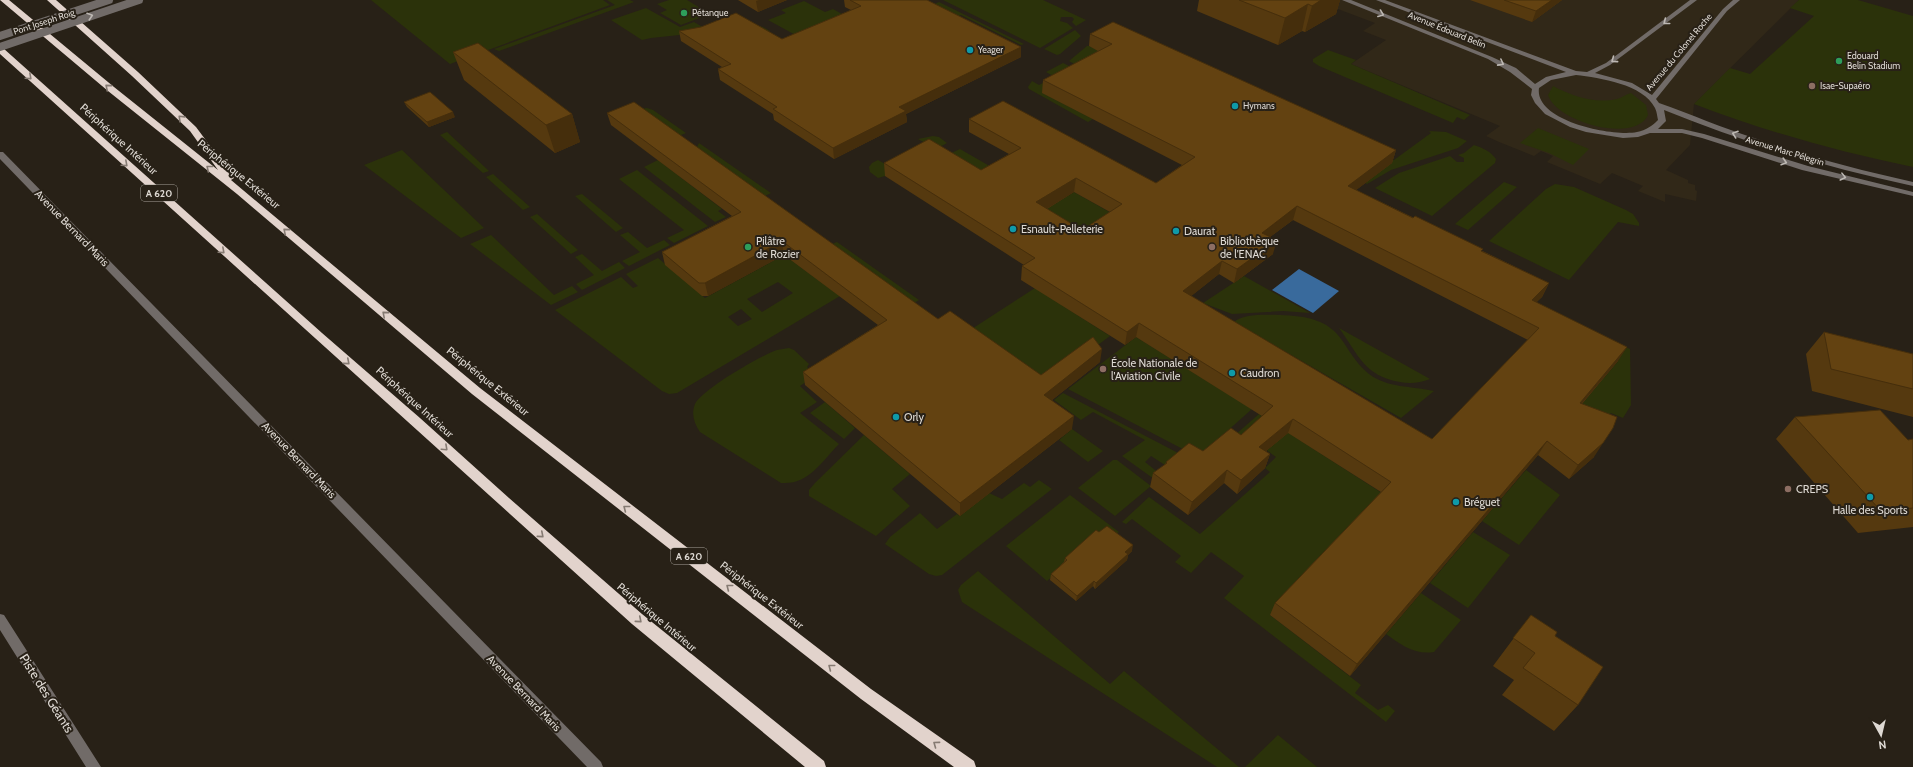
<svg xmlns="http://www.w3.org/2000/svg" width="1913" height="767" font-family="Cabin,sans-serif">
<rect width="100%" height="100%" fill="#282117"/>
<path fill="#312818" d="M1314,0h485l-105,104 -4,41 -24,25 22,10v3l7,2v5l2,1 -1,10 -31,-7v8l-27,-11 5,-5 -31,-13 -12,11 -53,-22 6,-6 -12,-5 -7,5 -35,-14 -13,-6 14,-10 -149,-62 35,-24 -23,-9 12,-8z"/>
<path fill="#2b320a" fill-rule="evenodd" d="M371,0h232l7,5 -160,59z
M607,0h23l4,2 -135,49 -5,-2 121,-44z
M669,0h18l23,14 -29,11 -21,-12 7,-3 -10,-6z
M943,0h100l43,20 -10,6 -4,-4 2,-3 -2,-2h-11l-1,4 7,2 6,5 -33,20z
M1799,0h59l55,16v151c-75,-15 -148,-36 -219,-63l36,-36 20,6 64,-58 -24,-8z
M804,1l21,11 8,-3 16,9 -48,20 -33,-18 18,-7 -5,-3z
M939,2l85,42 -3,1 -60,-30 -12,6 -25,-12z
M646,8l34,19 14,-5 12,7 41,-6 16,4 7,4 -10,5 -43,-5 -66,7 -9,2 -31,-20z
M1075,30l6,6 -21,18 -3,1 -13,-6z
M1087,46h2l21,10 -34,9 -7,-4z
M1328,50l28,10 -5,4 119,51 -6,5 -7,-3 -4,6 -134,-57 -6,-4v-3z
M1063,63l69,34 -89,-4 50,26 -5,3 -59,-33 -1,-2 4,-6 7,4 16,-8 -9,-5z
M1553,86c19,10 41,18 64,13 5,-1 9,-5 14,-6l15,12 2,10c-13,29 -92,7 -100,-20z
M647,108l6,2 33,23 -15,6 -31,-30z
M1538,128l51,21 -16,16 -24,-12 -29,-10z
M1429,131l17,1 21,9 -9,7 -67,22 -24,14 -2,-1 26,-20 -12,-9 15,6 37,-27z
M447,132l42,39 -6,2 -43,-38z
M933,136l6,1 8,6 -11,6 11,6 13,-6 40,23 -115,4 -7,2 -8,-6 -1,-5 3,-4 6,-3 9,5 40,-21 -9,-5z
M699,143l72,50 -14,7 -70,-49 10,-4z
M1474,145c9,3 16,6 22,14l-1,4 -63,53 -57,-28 24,-15 51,-17 7,6h7v-4l-6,-3 6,-2z
M402,150l82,78 -23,10 -97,-73z
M658,160l64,49 -4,2 8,6 -11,5 -71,-55z
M637,170l71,56 -34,17 -7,-5 17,-8 -65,-51z
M493,174l37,33 -7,3 -37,-33z
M1504,182l13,5 -49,43 -13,-6z
M1555,184l19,3 52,23 7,4 6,9v3l-21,-4 -49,58 -80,-39 57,-52z
M1074,192l46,26 -40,25 -45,-27z
M582,194l41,34 -7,4 -41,-36z
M537,214l41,36 -7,4 -41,-37z
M628,232l19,16 17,-8 6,5 -41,21 -7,-5 18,-9 -20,-17z
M491,235l63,60 18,-9 6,6 -27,13 -81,-61z
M837,242l82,58 -10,6 -77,-62z
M582,254l20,17 17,-9 6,6 -43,22 -6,-6 18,-9 -19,-18z
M784,255l56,41 -163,97 -8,1 -7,-3 -107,-81 66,-33 12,11 5,-2 -12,-12 32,-16 47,40zM778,282l15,11 -31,19 -15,-13zM741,309l11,10 -14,7 -10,-9z
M1244,276l66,37 -27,-2 -51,3 -29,-11z
M1035,288l75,48 -70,52 -76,-54z
M1559,314l71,35 1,56 -8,13 -12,-5 -10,10 -19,-19 36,-43z
M1280,315c26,1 49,4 64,28 7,11 14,22 25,31 18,14 43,12 65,17l-33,27 -167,-96c11,-9 32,-7 46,-7z
M1339,328l91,51c-10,4 -20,5 -30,3 -36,-6 -42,-28 -61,-54z
M1136,337l116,72 -54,48 -130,-68z
M789,348l5,2 15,14 -2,3 9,8 -16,11 17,16 -17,11 39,31c-18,18 -30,41 -58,39l-81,-51c-6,-9 -9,-18 -5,-28 6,-14 66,-49 82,-54 4,-1 8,-1 12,-2z
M1063,393l119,62 -14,12 -17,-11 -6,6 15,12 -6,5 -32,-23 23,-16 -52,-28 -12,8 -27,-20z
M825,402l30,26 -11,11 -34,-26z
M1259,414l126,81 -115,120 91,70 -6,8 23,17 10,-5 7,6 -9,11 -162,-124 20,-22 -33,-24 -20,21 -16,-11 6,-6 -49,-37 -6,5 -4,-2 27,-25 51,37 70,-62 -5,-4 11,-11 -11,-8 -38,-7z
M1072,429l31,22 -15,11 -29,-22z
M864,435l46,39 -18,15 18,17 -34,30 -67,-40v-6l6,-7z
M1113,460h4l34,26 -36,30 -37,-28z
M1526,470l34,25 -41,50 -37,-24z
M1039,480l13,9 -110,86 -6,1 -7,-2 -44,-30 5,-7 30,-24 17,16 20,-15 3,2 29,-23 13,6 22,-16 6,4z
M1070,495l49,37 -53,33 -19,16 -41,-35z
M1473,532l37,23 -42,53 -38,-25z
M978,571l132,113 14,-13 115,96h-22l-255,-165 -4,-12 3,-5z
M1421,593l40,27 -27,32c-19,3 -33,-7 -48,-18z
M1278,735l39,32h-72z"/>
<path fill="#396a9c" d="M1299,269l40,22 -26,22 -41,-23z"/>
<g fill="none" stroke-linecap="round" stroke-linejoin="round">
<path fill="#716b68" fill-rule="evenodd" d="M1342,0h9l141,57 24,11 19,16 11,-7 20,-5 -190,-72h9l191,71 11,1 19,-9 84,-63h7l-87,65 -15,8 37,10 20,12 71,-86 10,-9h7l-13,11 -71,88 3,4c32,11 63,25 95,35 52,18 105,32 159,44v4c-85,-18 -168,-43 -249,-76l2,11 -8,8h24l22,5 104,32 105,26v4l-111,-26 -100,-32 -20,-5h-32l-12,4 -15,1 -37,-6 -16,-5 -25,-13 -10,-11 -4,-8 1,-6 -22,-17 -22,-13zM1576,75c24,3 67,9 79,33 2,4 2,8 3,12 -6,6 -12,10 -21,12 -24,5 -103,-11 -98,-44l12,-8z
M0,152h3l598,610 2,5h-16l-587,-608z
M0,614l4,1 97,152h-15l-86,-137z"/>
<path fill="#e2d3cc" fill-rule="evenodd" d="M0,0h9l105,87 104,83 -28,-39 -58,-55 -85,-76h9l82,72 58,55 38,51 -3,2 249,208 391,301 103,72 2,6h-22l-93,-68 -389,-305 -235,-200 -129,-103z
M0,48h3l319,285 98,85 89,80 133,116 182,147 2,6h-21l-173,-143 -632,-570z"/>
<path stroke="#716b68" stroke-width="8" d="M0,36l109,-36
M0,47l139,-47"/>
</g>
<path fill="#55390f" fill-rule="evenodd" d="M738,0h49l-29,12z
M844,0h83l94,47v10l-115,57 1,8 -73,37 -60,-39 -1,-6 -53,-34 -2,-11 4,-2 -41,-26 -2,-10 103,8 69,-29 -6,-3z
M1199,0h141l-4,14 -31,18 -3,-1 -24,14 -81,-34z
M1470,0h92l-30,22z
M1090,34l306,116 -4,13 -36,27 193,93 -7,14 -6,5 82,59 -36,43 12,53 -25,22 -31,-24 -188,221 -80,-61 5,-12 106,-111 -93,-59 -22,18 4,3 -5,14 -28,26 -13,-11 -36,32 -38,-28 3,-14 12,-8 1,-3 37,-11 38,-16 21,-19 -126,-79 -11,8 -104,-65 1,-14 2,-1 -139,-89 -1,-13 97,7 28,-16 -40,-22v-13l187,64 26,-18 -140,-72 1,-13 55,-29 -9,-5zM1074,192l36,20 -28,18 -35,-21zM1293,220l235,120 -96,99 -241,-143 28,-22 15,9 39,-29 -3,-17z
M453,52l119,62 8,28 -25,11 -91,-73z
M404,102l51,15 -26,10 -22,-20z
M607,113l331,206 103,56 59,-13 -48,38 20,29 -112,87 -155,-131 -2,-13 75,-47 -94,-70 -76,41h-6l-37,-31 -3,-13 70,-36 -121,-91z
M1824,332l89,22v63l-101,-26 -6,-37z
M1795,417l113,23 5,-1v88l-55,6 -82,-94z
M1099,532l33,19 -4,4 -1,5 -32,29 -2,-3 -17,15 -26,-21 1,-6 13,-12 1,-4z
M1531,615l24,21 23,69 -24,26 -52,-36 12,-15 -21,-14z"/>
<path fill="#452e0c" d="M759,0h28l-29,12 -2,-11z
M1321,0h19l-4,14 -31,18 7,-26z
M1552,0h10l-30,22 4,-11z
M1308,4l-6,27 -24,14 7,-27z
M1021,47v10l-115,57 1,8 -73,37 -1,-11 66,-41z
M453,112l2,5 -26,10 -2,-5z
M572,114l8,28 -25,11 -9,-28z
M1396,150l-4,13 -49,37 5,-14z
M1076,178l-2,14 -39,24 1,-14z
M1297,206l-4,14 -35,26 4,-13z
M1277,240l-4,14 -39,29 3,-14z
M782,241l2,14 -76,41 -3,-13z
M1222,261l-3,13 -39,31 3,-14z
M1549,283l-7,14 -17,17 7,-14z
M1139,323l-3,14 -11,8 2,-13z
M1627,347l-9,14 -47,55 9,-13z
M1102,349l-2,13 -58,46 2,-13z
M1074,416l-2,13 -112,87v-13z
M1293,419l-5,14 -33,27 4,-13z
M1547,441l-9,14 -188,221 7,-12z
M1603,443l-9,14 -25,22 9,-14z
M1270,454l-5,14 -28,26 4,-14z
M1227,470l-3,13 -36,32 4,-13z
M1133,545l-1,6 -4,4 -1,5 -32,29 1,-6 29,-31z
M1094,581l-1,5 -17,15 1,-5z"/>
<path fill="#634211" stroke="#452e0c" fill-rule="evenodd" d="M850,0h77l94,47 -122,60 7,4 -73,37 -60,-39 4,-2 -59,-38 13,-5 -52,-33 22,-4 35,-14 46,26 79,-33z
M1239,0h82l-9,6 -4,-2 -23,14z
M1504,0h48l-16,11z
M1113,22l283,128 -48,36 65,32 2,-2 68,33 -2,2 68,32 -17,17 95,47 -47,56 37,14 -4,11 -10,15 -25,22 -31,-24 -190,223 -82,-61 116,-121 -98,-63 -34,28 11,7 -29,26 -14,-10 -35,32 -39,-29 14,-10 -1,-1 23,-19 14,8 28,-23 10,7 32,-29 -134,-83 -12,9 -105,-66 13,-8 -151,-95 45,-24 52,31 40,-22 -52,-29 34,-18 153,82 39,-26 -152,-77 69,-36 -22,-10zM1076,178l46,26 -40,26 -46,-28zM1297,206l242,122 -107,111 -249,-148 39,-30 15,8 40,-29 -15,-7z
M478,43l94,71 -26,11 -93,-73z
M430,92l23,20 -26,10 -23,-20z
M634,102l304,217 12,-8 91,64 52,-38 9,12 -58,46 30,21 -114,87 -157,-131 84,-52 -105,-79 -77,42h-6l-37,-31 79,-40 -134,-99z
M1824,332l89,22v35l-82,-20z
M1880,410l28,30 5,-1v69l-32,3 -86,-94z
M1107,526l26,19 -8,7 3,2 -32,29 -2,-2 -17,15 -26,-22 16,-14 -2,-2 31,-28 3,2z
M1531,615l26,17 -2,4 48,31 -25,38 -55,-37 12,-15 -22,-15z"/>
<defs><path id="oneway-chevron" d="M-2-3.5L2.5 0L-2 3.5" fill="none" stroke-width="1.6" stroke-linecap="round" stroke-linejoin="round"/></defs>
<g stroke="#bdb8b3">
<use href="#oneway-chevron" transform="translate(1381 14) rotate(21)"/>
<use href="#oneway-chevron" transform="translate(90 16) rotate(-18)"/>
<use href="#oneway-chevron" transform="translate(1666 22) rotate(142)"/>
<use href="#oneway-chevron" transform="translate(1614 60) rotate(144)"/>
<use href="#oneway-chevron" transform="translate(1501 63) rotate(28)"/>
<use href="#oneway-chevron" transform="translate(1735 134) rotate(-161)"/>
<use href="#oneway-chevron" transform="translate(1784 162) rotate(17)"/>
<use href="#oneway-chevron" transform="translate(1843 177) rotate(14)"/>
</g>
<g stroke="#857a72">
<use href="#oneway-chevron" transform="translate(29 77) rotate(42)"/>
<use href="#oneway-chevron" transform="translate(108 87) rotate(-140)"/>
<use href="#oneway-chevron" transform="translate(181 118) rotate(-136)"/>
<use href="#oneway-chevron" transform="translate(125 164) rotate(42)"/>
<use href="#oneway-chevron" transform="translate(209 168) rotate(-141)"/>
<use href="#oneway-chevron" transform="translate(286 231) rotate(-140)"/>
<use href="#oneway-chevron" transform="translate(222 251) rotate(42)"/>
<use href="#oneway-chevron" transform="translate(385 314) rotate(-139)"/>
<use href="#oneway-chevron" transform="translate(347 362) rotate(41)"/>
<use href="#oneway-chevron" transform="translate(445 448) rotate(43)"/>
<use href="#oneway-chevron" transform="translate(626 508) rotate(-142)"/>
<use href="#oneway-chevron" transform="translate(541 535) rotate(41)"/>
<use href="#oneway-chevron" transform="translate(729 587) rotate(-142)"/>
<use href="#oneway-chevron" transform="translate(639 620) rotate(40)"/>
<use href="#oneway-chevron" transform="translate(831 667) rotate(-142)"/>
<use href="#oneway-chevron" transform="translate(936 744) rotate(-144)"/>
</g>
<g fill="#2e9e5b" stroke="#282117" stroke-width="1.5">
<circle cx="684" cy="13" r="4"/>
<circle cx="1839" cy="61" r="4"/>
<circle cx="748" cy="247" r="4"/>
</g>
<g fill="#0f9aa8" stroke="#282117" stroke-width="1.5">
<circle cx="970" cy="50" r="4"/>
<circle cx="1235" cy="106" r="4"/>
<circle cx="1013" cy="229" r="4"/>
<circle cx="1176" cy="231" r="4"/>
<circle cx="1232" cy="373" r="4"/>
<circle cx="896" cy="417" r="4"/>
<circle cx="1870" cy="497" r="4"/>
<circle cx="1456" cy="502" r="4"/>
</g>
<g fill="#8d6e63" stroke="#282117" stroke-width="1.5">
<circle cx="1812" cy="86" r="4"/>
<circle cx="1212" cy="247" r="4"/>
<circle cx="1103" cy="369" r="4"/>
<circle cx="1788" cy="489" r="4"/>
</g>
<g text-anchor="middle" stroke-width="4" stroke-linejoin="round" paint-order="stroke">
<g font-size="9" fill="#ded9d3" stroke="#282117" text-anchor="start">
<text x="692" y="16">Pétanque</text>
<text x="978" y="53">Yeager</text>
<text x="1847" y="59">Edouard<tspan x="1847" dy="10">Belin Stadium</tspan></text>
<text x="1820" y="89">Isae-Supaéro</text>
<text x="1243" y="109">Hymans</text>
</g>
<g font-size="9" fill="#ded9d3" stroke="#282117">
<text transform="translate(44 22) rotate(-18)" y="3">Pont Joseph Roig</text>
<text transform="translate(1447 30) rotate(22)" y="3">Avenue Édouard Belin</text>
<text transform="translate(1679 52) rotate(-50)" y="3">Avenue du Colonel Roche</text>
<text transform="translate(1785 151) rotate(17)" y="3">Avenue Marc Pélegrin</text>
</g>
<g fill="#282117" stroke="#a7a29b" stroke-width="1">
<rect x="141" y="185" width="36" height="16" rx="3"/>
<rect x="671" y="548" width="36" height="16" rx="3"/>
</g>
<g font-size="10" font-weight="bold" fill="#ded9d3">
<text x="159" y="197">A 620</text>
<text x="689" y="560">A 620</text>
</g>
<g font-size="11" fill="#ded9d3" stroke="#282117">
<text transform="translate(119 139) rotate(42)" y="4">Périphérique Intérieur</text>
<text transform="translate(239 174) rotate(39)" y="4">Périphérique Extérieur</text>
<text transform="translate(72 228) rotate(46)" y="4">Avenue Bernard Maris</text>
<text transform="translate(488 381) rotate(39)" y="4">Périphérique Extérieur</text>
<text transform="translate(415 402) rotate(42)" y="4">Périphérique Intérieur</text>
<text transform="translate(299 460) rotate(46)" y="4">Avenue Bernard Maris</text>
<text transform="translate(762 595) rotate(38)" y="4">Périphérique Extérieur</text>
<text transform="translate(657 617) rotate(40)" y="4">Périphérique Intérieur</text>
<text transform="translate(524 693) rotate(46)" y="4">Avenue Bernard Maris</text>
</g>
<g font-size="11" fill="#ded9d3" stroke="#282117" text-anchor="start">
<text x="1021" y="233">Esnault-Pelleterie</text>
<text x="1184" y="235">Daurat</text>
<text x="756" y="245">Pilâtre<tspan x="756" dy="13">de Rozier</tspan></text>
<text x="1220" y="245">Bibliothèque<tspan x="1220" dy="13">de l'ENAC</tspan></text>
<text x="1111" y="367">École Nationale de<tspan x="1111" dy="13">l'Aviation Civile</tspan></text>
<text x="1240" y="377">Caudron</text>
<text x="904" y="421">Orly</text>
<text x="1796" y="493">CREPS</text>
<text x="1464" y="506">Bréguet</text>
<text x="1870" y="514" text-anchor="middle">Halle des Sports</text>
</g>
<g font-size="13" fill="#ded9d3" stroke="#282117">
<text transform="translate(47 693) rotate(58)" y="5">Piste des Géants</text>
</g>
</g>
<g transform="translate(1881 735) rotate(172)" stroke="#282117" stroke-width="3" paint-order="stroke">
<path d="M0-3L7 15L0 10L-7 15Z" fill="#ded9d3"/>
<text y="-6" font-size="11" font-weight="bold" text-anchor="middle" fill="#ded9d3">N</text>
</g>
</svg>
